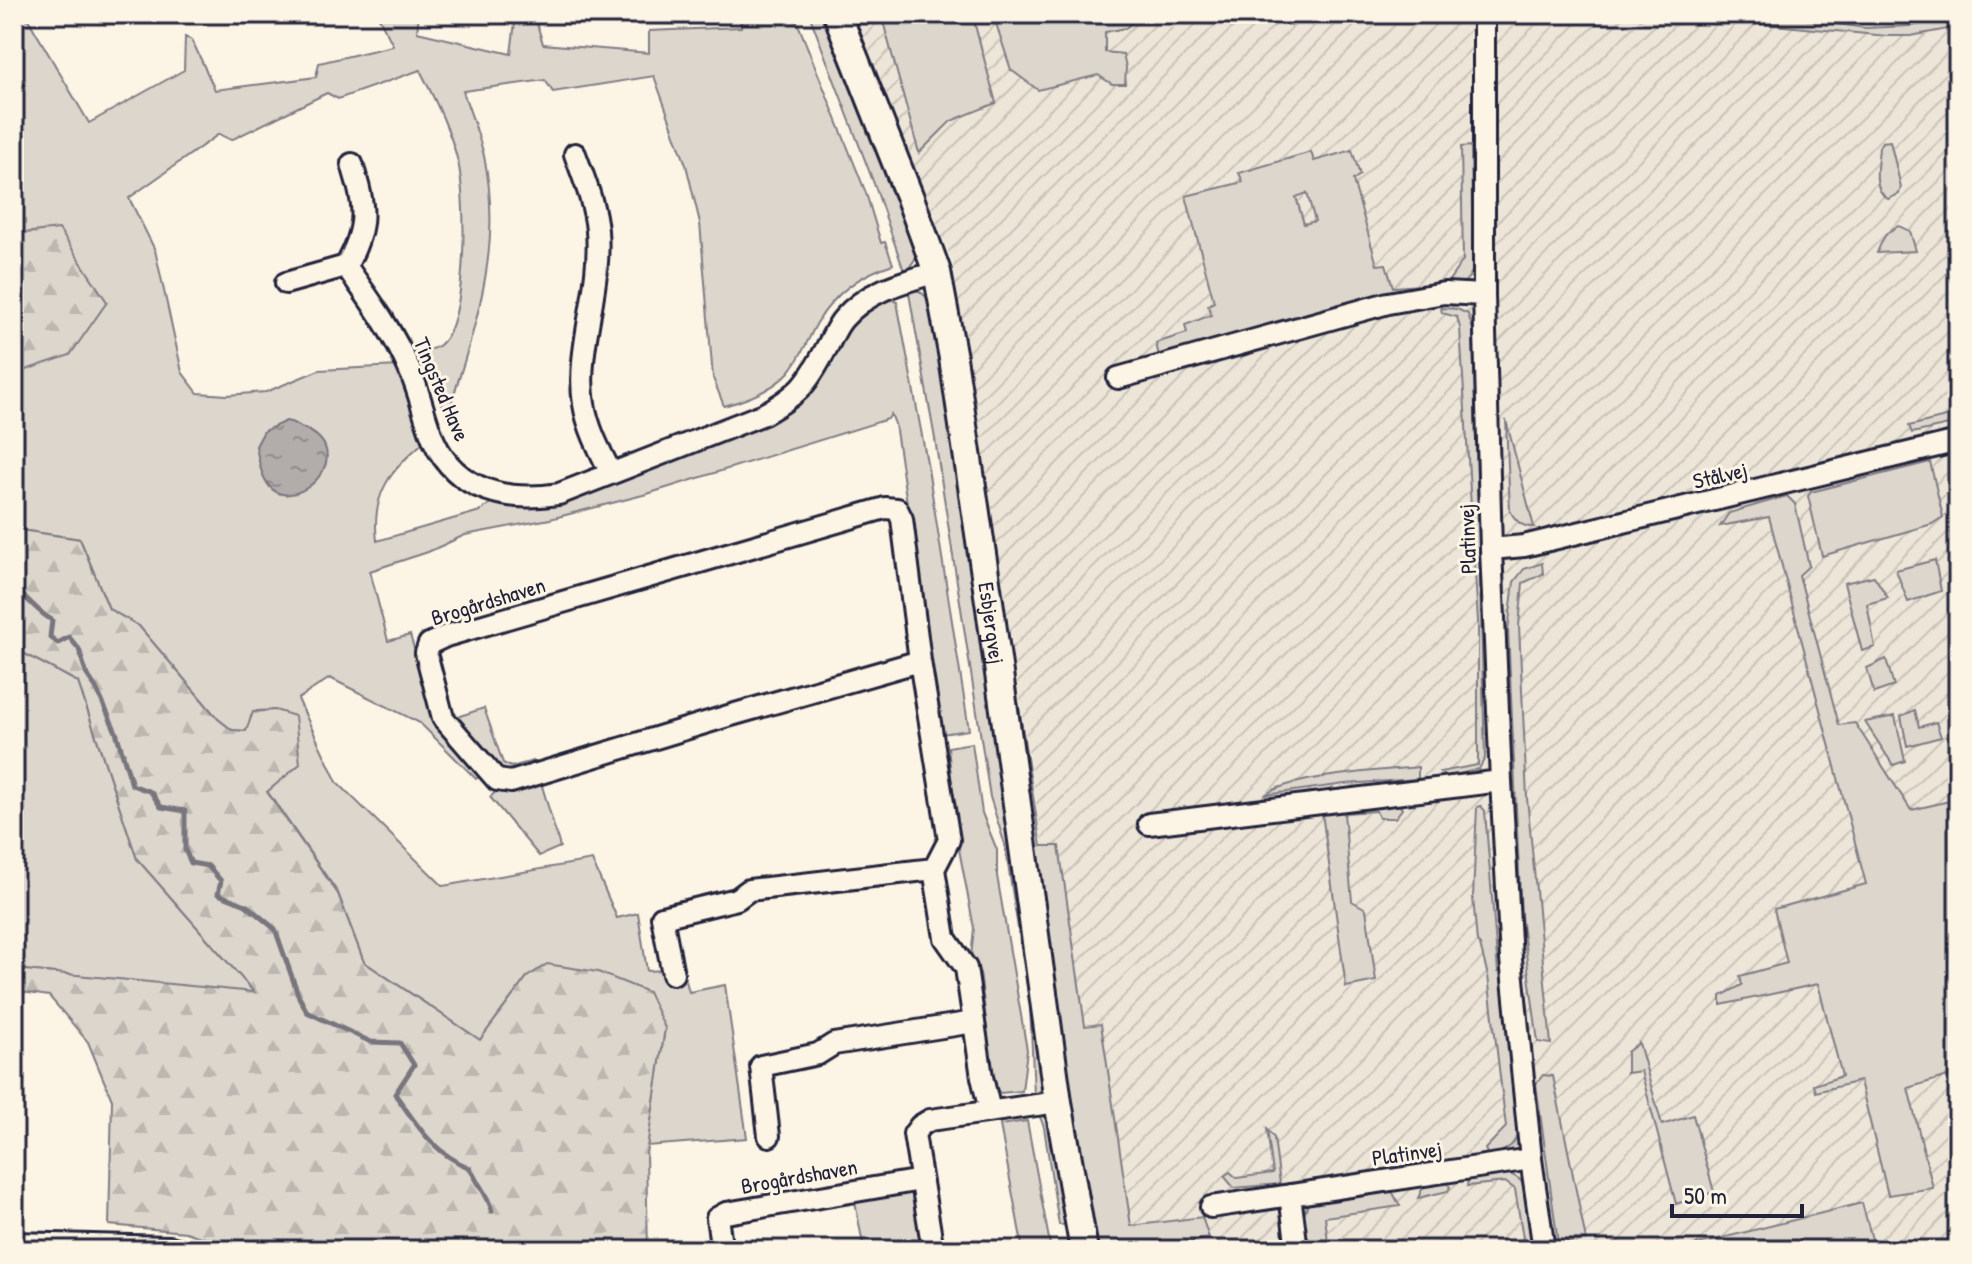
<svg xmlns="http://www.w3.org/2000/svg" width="1972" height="1264" font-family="'Patrick Hand',sans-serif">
<defs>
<pattern id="industrial-furrows" width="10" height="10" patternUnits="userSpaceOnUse" patternTransform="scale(2)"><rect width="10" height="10" fill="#ece5d8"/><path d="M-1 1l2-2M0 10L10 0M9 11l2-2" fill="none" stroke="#cac4ba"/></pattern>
<pattern id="forest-firs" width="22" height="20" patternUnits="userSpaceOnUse" patternTransform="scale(2)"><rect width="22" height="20" fill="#dcd6cc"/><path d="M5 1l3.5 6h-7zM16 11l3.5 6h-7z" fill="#bcb7b0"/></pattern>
<pattern id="water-ripples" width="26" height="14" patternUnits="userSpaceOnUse" patternTransform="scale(2)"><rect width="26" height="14" fill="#b2adab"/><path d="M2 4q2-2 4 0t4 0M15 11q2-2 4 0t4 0" fill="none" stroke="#908c8c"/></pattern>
</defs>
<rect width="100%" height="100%" fill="#fcf5e5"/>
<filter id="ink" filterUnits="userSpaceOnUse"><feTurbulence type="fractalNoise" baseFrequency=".0125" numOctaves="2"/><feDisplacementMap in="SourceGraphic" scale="16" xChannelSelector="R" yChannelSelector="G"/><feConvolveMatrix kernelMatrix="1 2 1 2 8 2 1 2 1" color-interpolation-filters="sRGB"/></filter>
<g filter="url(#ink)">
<path fill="url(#industrial-furrows)" d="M855,14h1103v1236h-853l-152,-986z"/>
<path fill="#dcd6cc" stroke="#7f7c84" stroke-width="2" fill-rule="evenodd" d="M14,14h11l64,109 95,-53 1,-33 7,3 23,50 101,-13 3,-14 73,-17 1,-1 -16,-31h42l-2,18 94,22 5,-40h18l9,30 106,9v-22l92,-4 -1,-13h54l72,179 15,50 4,-1 8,22c-32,10 -59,30 -76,59 -9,16 -16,35 -28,49 -15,17 -43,28 -65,34l-11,-28 -13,-155 -14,-58 -32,-89 -101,16 -8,-12 -82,11c7,22 16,43 21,65 20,94 -10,173 -37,261l-24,-65c5,-2 13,-4 17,-7 29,-24 26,-149 18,-183 -8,-33 -23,-62 -38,-92l-82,29 -11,-6 -96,47 -12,-6 -90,64 26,52 27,122 16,21 29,2 39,-3 53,-22 80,-4 27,74c-35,30 -55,52 -49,101l103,-30 12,-9 25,5 24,-1 227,-85 96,-114 24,-9 9,4 31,166 41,262 -28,4 -3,-30h-7l5,-9 -41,-271 -4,-10 -3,5 -241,75 -97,25 -85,16 -37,17 -58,19 18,70 22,-6 25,84 46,56 -5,4 -56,-56 -90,-45 -32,21 39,83 106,104 149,-26 25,58 21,-5 9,58 17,-1 3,7 17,-4 5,19 36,-7 22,153 -100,8 18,-118 -138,-51 -47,63 -116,-78 -26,-69 -71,-102 8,-81 -18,1 -6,5 -2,12 -4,3 -13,-1 -14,-11 -79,-93 -30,-17 -29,-70 -59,-9 -7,-6v-150l6,-140h-6z
M809,14h14l15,27 81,212 -14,21 -29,-85z
M881,14h91l24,89 -45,18 -32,32z
M993,14h138l1,8 -6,6 -21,4v20l18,2 3,13 -1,17h-13l-14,-9 -60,15 -27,-20z
M1659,14h114l92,14 45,-2 48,-8v9l-47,9h-24z
M1890,141l11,46 -2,7 -11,5c-17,-10 -10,-34 -9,-52l3,-5z
M1471,146l2,123c-8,20 -20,18 -39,22v-8l14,-1 15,-22 -2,-113z
M1352,150l8,25 -7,5 24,85 9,-1 7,23 28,-2 1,6 -262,70 -4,-18 31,-10 -2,-8 26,-10 -3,-10 6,-3 -28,-106 57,-14 -4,-9 72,-21 3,9zM1307,193l8,28 -11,3 -8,-27z
M1899,226l11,5 6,20 -39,2c5,-13 8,-22 22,-27z
M908,288l11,3 10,8 16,77 105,708 -16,11 -4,-90 -25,-160 -15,-48 -55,-358z
M1441,308l16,1 11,5 5,16 12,428 -6,11 -31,8 -8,-5 38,-7v-144l-18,-293 -3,-11 -15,-4z
M1958,414v9l-46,10 -3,-7z
M1506,420l28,107c-11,1 -19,-7 -24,-16z
M1930,462l13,55 -11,7 -110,32 -14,-60 3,-4z
M1787,496l8,8 14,62 -10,9 40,150 16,-2 56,87 43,-10 4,13v260l-50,15 25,100 -45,7 -28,-114 -44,11 -2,-7 28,-9 -24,-92 -97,21v-9l21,-11 -2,-9 47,-13 -13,-54 92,-25 -97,-367 -49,9 9,-13z
M1935,560l6,31 -33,11 -12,-32z
M1542,563l1,11 -20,9 -4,43 8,172 24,246 -13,-2 -17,-125 -13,-287 6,-48 10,-13z
M1874,576l14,22 -21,6 8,43 -13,4 -18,-68z
M14,633l11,21 53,28 59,177 118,134 -241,-24z
M1886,659l8,27 -20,7 -7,-25z
M1014,675l27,171h18l26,180 16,-2 30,202 71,-9 7,21 -60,12h-52l-46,-279 -42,-294z
M484,708l19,55 8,4 22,-6 1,4 -33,8 -47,-55z
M1915,710l4,17 17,-5 5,15 -34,9 -6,-30z
M1895,716l10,45 -12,4 -28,-43z
M972,743l10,70 15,37v26l30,174 -5,41 -22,2 -6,-8 -14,-112 -9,-16 3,-29 -16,-84 -10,-97z
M1418,767v12l-73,5 -80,11c26,-20 118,-24 153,-28z
M540,779l20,68 -21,9 -49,-59 8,-7z
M1398,803l4,6 -7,9h-16l-3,-7 -32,2 8,88 14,8 10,72 -30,6 -24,-174 4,-7z
M1481,806l4,5 13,161h4l15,162c-3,15 -16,18 -29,22l-3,-7 21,-22 -18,-151 -8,-31 -3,-3 -4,-45 4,-90z
M1639,1043l23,82 31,-10 21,77 -38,12 -35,-133 -14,2v-21z
M1543,1075l10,1 33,164 -28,3 -22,-159z
M1038,1112l10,3 24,109 -13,1 -15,-98z
M1027,1121l24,129h-28l-23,-125z
M1267,1129l7,9 6,46 -46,4 -10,-12 6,-4 7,6 36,-5z
M1505,1171l14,8 7,9 9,62h-10l-10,-61 -10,-7 -38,4 1,-6 5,-3z
M1444,1179l6,8 -2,4 -30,7 6,-13z
M1385,1188l8,5 7,13 -75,11 4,33h-21l-5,-34 6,-14z
M912,1191l16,59h-64l-9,-48 36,-9z
M1862,1203l13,47h-201z"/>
<path fill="url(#forest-firs)" stroke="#7f7c84" stroke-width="2" d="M59,229l48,73 -37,53 -56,19v-140z
M14,524l7,6 59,9 29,70 30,17 79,93 14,11 14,1 7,-19 22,-2 20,6 5,48 -33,28 71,102 26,68 116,78 47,-63 20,-13 51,8 50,20 17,36 -19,126 2,96h-409l-53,-18 -77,-7 3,-125 -24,-58 -39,-46 -35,-5v-22l240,23 -117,-133 -59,-177 -53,-28 -11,-21z"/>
<path fill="url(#water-ripples)" stroke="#78757e" stroke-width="2" d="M286,421c8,1 10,4 17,7 59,24 -7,88 -33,59 -10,-12 -11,-27 -14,-41l8,-15z"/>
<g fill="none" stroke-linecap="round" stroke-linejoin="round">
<path stroke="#78757e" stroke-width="5" d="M14,589c15,9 23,23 38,31l-2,17 8,6 11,-6 10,12 7,24 10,15 20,44 16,53 19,7 10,15 24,4v39l6,13 17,3 13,15 -3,13 28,11 29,24 24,68 8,15 64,30 29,1 14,22 -19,29c23,32 37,58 75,74 7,16 18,26 22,43
M536,1245l2,5"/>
<g stroke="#22223b" stroke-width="26">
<path id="minor" d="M1484,14v281l7,254 10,232 10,178 20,200 13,91
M575,154c9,25 20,51 22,77 5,58 -22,120 -13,173 4,25 16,47 27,69
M346,266c24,34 48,67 64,105 10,22 14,47 24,70 23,51 75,61 125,53l205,-80c37,-21 44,-31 63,-67 5,-9 9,-20 16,-28 24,-28 59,-37 94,-47
M286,283l60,-17c23,-41 19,-59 6,-102
M1118,378l270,-75 56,-10 40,2
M1491,549l33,-3 434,-105
M920,661l-192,55 -217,66 -14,-2 -54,-62 -17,-65 3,-9 17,-8 439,-128 12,1 5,10 18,142 29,179 -15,29 11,69 21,30 16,109 8,34
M1149,824l352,-43
M673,974l-11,-57 75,-18 12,-9 185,-21
M769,1136l-8,-70 57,-12 16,-10 140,-22
M1290,1195l7,55
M1211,1207l320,-48
M14,1243l156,4 10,3
M722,1250l-5,-32 9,-5 195,-33
M933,1250l-19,-116 6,-8 10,-6 128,-18"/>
</g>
<g stroke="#22223b" stroke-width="32">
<g id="major">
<path id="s1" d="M837,14l73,184 27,74 16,86 37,250 68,494 26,148"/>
</g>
</g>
<use href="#minor" stroke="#fcf5e5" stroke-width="20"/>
<use href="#major" stroke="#fcf5e5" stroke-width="26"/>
</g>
</g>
<g text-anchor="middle" stroke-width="6" stroke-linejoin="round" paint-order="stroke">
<g font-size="22" fill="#22223b" stroke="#fcf5e5">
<text transform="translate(442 389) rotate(67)" y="8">Tingsted Have</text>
<text transform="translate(1720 475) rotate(-13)" y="8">Stålvej</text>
<text transform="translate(1467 539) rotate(-92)" y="8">Platinvej</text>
<text transform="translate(488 601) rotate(-17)" y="8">Brogårdshaven</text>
<text dy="8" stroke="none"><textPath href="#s1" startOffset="632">Esbjergvej</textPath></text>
<text transform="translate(1407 1153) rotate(-8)" y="8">Platinvej</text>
<text transform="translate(799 1176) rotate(-10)" y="8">Brogårdshaven</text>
</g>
</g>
<rect width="1972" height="1264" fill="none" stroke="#fcf5e5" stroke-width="48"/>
<rect x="24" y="24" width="1924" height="1216" fill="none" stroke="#22223b" stroke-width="3" filter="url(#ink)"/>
<path d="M1672 1204v12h130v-12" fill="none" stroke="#22223b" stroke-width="4"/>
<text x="1684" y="1204" font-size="24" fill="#22223b" stroke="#fcf5e5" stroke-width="6" paint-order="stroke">50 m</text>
</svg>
